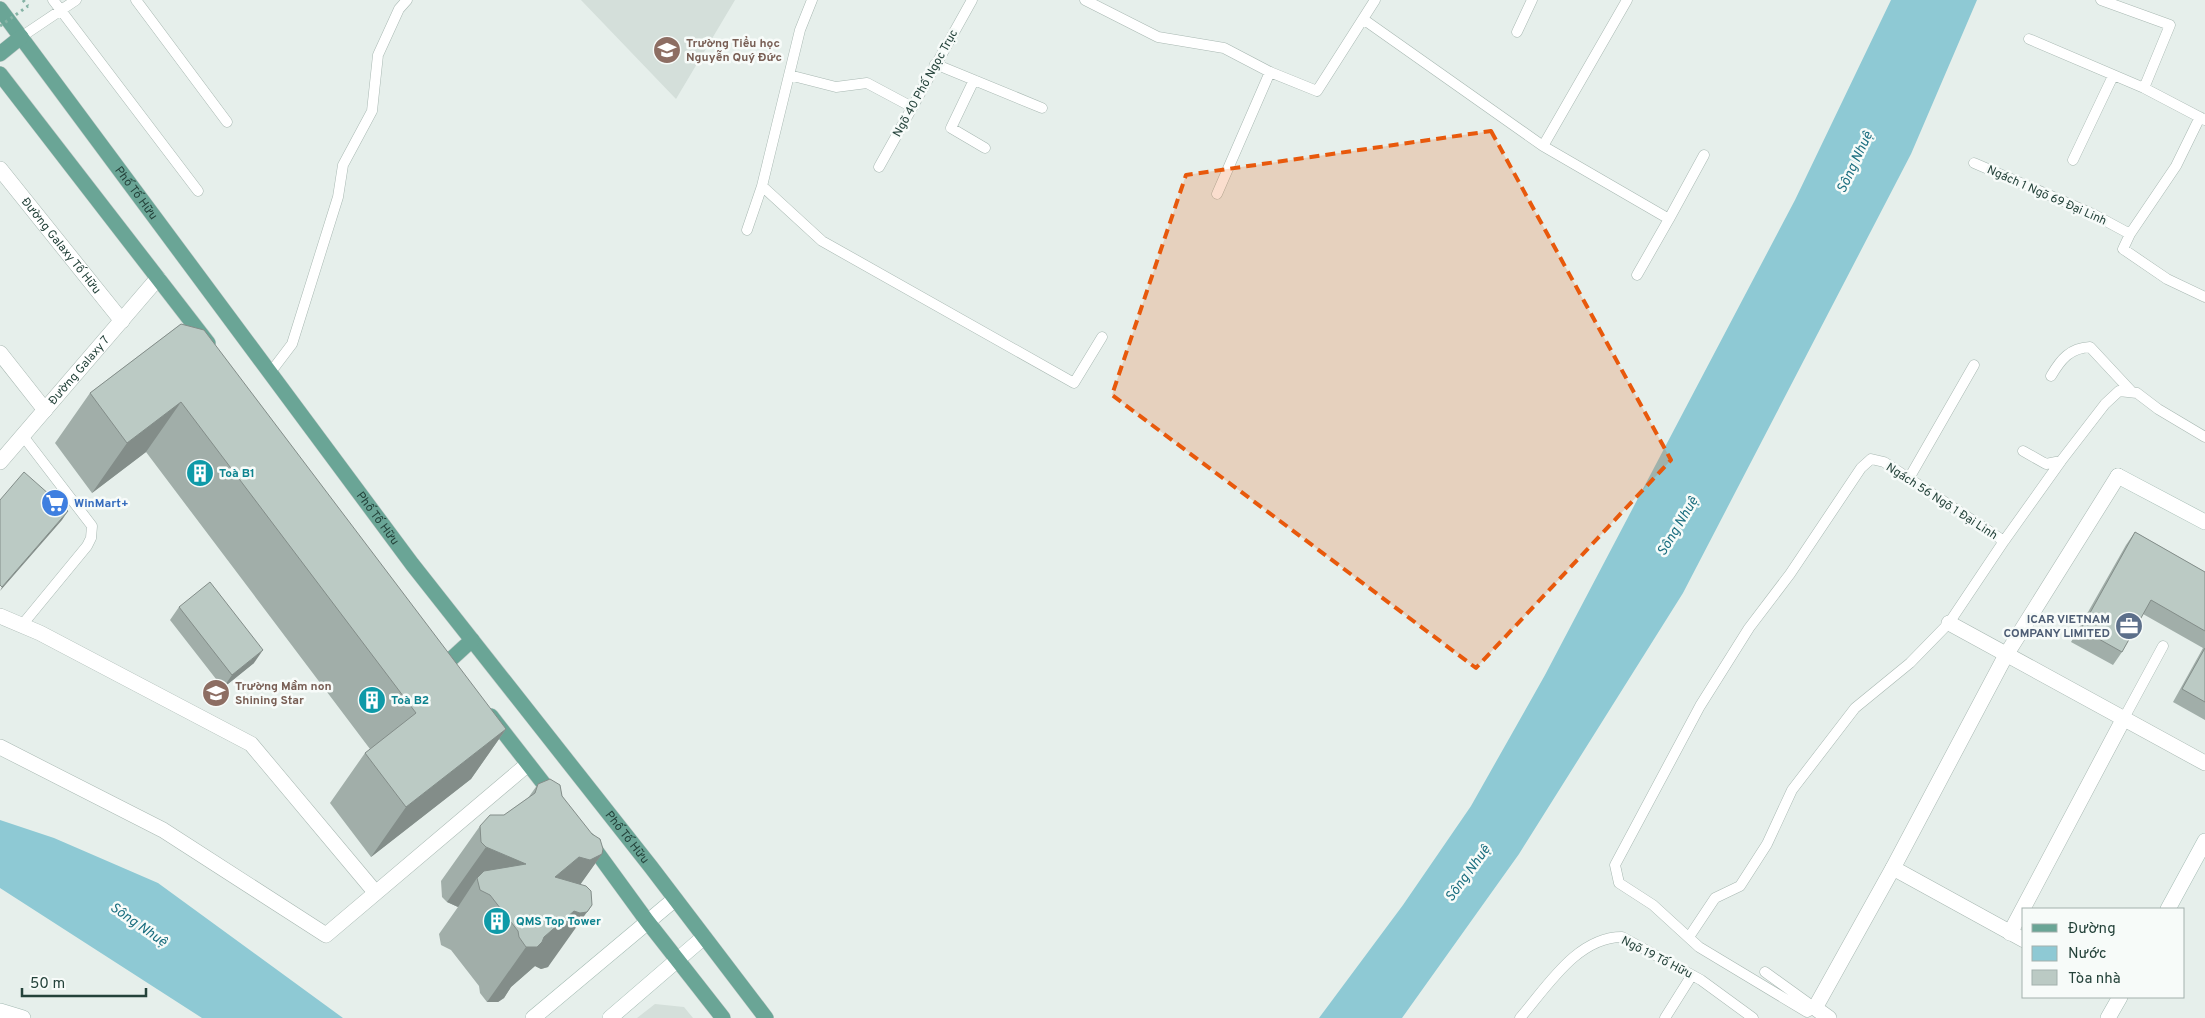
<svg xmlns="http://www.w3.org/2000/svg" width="2205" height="1018" font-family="Overpass,sans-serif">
<rect width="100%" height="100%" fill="#e6efeb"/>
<path fill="#d4dfda" d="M581,0h154l-59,99z
M655,1004l29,3 9,11h-56z"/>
<path fill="#8ec9d4" d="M1891,0h86l-66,154 -228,439 -164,261 -117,164h-83l84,-113 68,-99 74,-131 250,-475z
M0,820l54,18 104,45 185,135h-141l-202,-130z"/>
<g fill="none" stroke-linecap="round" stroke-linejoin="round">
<g stroke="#a8b8b2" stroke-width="11">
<path id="lane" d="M53,0l145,191
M136,0l91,122
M812,0l-12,30 -38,156 60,55 252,142 28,-46
M1085,0l73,37 66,11 46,24 47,19 58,-91
M2101,0l69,25 -26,63
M1363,19l180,127 126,73 -32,56
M1517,32l15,-32
M21,37l55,-37
M2029,39l115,49 61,32
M935,64l107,44
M789,75l47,12 31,-4 45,24
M974,80l-23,48 34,20
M1543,146l84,-146
M2073,160l40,-84
M1974,163l119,51 37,20 46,-68 24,-49
M879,167l93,-167
M1217,194l53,-122
M1669,219l35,-64
M747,230l15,-44
M2130,234l-7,15 44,30 38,18
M270,373l22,-29 46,-147 5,-32 29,-54 6,-56 21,-46 8,-9
M2051,376c10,-17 19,-28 39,-29l41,44
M2023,451l23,13 15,-3 44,-57 14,-13 18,2 21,16 47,28
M1908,480l66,-115
M22,625l65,-79 4,-8 1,-12 -69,-90
M2124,718l39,-72
M1689,937l26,-39 25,-12 27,-42 25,-54 63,-82 55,-45 39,-40 55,-82 57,-80
M1765,972l50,36 -8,4 -108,-65 -46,-42 -34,-22 -4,-18 85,-159 49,-78 41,-54 71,-106 10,-9 13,3 120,79
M1520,1018c27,-31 57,-81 102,-81l79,43 52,38
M1665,1018l27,-43"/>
</g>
<g stroke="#a8b8b2" stroke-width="16">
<g id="street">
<path id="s1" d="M0,169l122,152"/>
<path d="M0,353l45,57"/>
<path id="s2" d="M0,462l158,-184"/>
<path d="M0,616l40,17 211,111 124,148"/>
<path d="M1949,623l256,140"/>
<path d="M0,747l163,83 163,105 202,-171"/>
<path d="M1893,868l131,72"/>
<path d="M2010,933l114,-215"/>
<path d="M1829,1018l-14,-10 78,-140 113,-213 112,-179"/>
</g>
</g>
<g stroke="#a4bbb3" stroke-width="16">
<path id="secondary" d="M2118,476l87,46
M2168,909l37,-68
M0,1011l23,7
M533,1018l142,-119
M610,1018l94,-81
M2108,1018l12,-21"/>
</g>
<g stroke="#c2cac8" stroke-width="16">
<g id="primary">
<path id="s3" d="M0,9l412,555 239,303 115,151"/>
<path d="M0,54l21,-17"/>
<path d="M0,74l208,269"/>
<path d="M449,661l23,-21"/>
<path d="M491,716l63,81"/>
<path d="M588,840l59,81 76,97"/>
</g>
</g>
<path stroke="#86b3a5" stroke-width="3" stroke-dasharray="2.5 4" stroke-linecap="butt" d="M23,0l5,6"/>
<use href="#lane" stroke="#fff" stroke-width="10"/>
<use href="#street" stroke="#fff" stroke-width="15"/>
<use href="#secondary" stroke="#fff" stroke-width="15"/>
<use href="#primary" stroke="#6aa596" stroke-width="15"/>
<path stroke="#86b3a5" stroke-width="3" stroke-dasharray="2.5 4" stroke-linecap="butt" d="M0,26l28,-20"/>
</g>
<path fill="#a1aea9" d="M181,324l325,405 -35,50 -100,78 -41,-54 35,-50 5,-4 -224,-297 -54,41 -37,-50 35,-50z
M2135,532l70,40v148l-32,-18 30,-54 -60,-34 -21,38 -9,13 -42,-23 55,-97z
M179,607l75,56 -31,25 -53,-68z
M538,784l24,12 40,58 -22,30 -32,83 -7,2 -6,-3 -24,21 -7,11 -6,4h-11l-7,-9 -1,-7 -28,-36 -10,-5 -2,-11 19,-27 -11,-5 -5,-5 -1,-16 39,-55 24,-11 24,-17z"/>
<path fill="#838d89" d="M181,402l-35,50 -54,41 35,-50z
M68,511l-6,9 -62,71 2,-4z
M263,650l-9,13 -31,25 9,-13z
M506,729l-35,50 -100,78 35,-50z
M486,847l40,17 -49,14 -19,29 -11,-5z
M602,854l-39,55 -8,-32 24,-20z
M592,905l-44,62 -7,2 -6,-3 -24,21 -7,11 -6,4h-11l39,-55 18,-10 30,-26z"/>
<path fill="#bbcac4" stroke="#838d89" d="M181,324l23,6 302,399 -100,78 -41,-54 51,-40 -235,-311 -54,41 -37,-50z
M24,472l44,39 -66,76 -2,-2v-85z
M2135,532l70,40v59l-54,-31 -29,52 -41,-23z
M210,582l53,68 -31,25 -53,-68z
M2205,648v54l-23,-13z
M550,779l10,6 2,11 30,38 8,5 3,10 -1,5 -12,6 -11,-3 -24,20 31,9 5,5 1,14 -5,7 -7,1 -6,-2 -30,26 -2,5 -5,5h-11l-7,-10 -1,-6 -28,-36 -10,-5 -3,-12 7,-7 42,-7 -40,-17 -5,-5 -1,-16 10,-11h14l31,-22 3,-9z"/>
<path fill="#e8590c" fill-opacity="0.2" stroke="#e8590c" stroke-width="4" stroke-dasharray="10 6" stroke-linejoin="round" d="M1491,131l180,329 -195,208 -364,-273 74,-220z"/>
<defs>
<g id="school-disc" transform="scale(1.4375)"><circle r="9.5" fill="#8d6e63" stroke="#f7fbf9"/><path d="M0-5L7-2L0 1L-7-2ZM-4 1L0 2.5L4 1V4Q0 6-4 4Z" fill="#fff"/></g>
<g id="building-disc" transform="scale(1.4375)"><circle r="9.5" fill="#0f9aa8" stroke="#f7fbf9"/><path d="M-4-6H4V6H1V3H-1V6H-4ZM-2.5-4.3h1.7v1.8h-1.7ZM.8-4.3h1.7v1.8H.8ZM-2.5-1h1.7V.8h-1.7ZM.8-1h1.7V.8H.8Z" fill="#fff"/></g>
<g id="supermarket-disc" transform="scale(1.4375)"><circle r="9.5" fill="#3f7fe0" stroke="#f7fbf9"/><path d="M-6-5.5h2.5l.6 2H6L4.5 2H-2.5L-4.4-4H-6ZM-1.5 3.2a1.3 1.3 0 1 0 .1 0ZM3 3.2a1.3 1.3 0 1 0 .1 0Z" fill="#fff"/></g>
<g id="office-disc" transform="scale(1.4375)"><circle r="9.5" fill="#5c6f8a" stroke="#f7fbf9"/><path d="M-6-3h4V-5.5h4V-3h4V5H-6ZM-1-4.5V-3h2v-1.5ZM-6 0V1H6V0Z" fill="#fff"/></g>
</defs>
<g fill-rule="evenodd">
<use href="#school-disc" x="667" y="50"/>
<use href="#building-disc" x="200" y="473"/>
<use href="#supermarket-disc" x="55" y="503"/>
<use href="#office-disc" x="2129" y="626"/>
<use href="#school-disc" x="216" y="693"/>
<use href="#building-disc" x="372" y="700"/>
<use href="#building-disc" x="497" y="921"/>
</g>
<g text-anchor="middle" stroke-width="5" stroke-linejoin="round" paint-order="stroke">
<g font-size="12" font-weight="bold" fill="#785e54" stroke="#f7fbf9" text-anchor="start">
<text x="686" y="47">Trường Tiểu học<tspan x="686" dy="14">Nguyễn Quý Đức</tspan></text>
<text x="235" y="690">Trường Mầm non<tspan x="235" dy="14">Shining Star</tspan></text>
</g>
<g font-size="12" fill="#24423a" stroke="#f7fbf9">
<text transform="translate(925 83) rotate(-61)" y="4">Ngõ 40 Phố Ngọc Trục</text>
<text dy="4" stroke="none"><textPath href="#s3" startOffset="229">Phố Tố Hữu</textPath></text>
<text transform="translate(2047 195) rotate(24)" y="4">Ngách 1 Ngõ 69 Đại Linh</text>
<text dy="4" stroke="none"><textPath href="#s1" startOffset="98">Đường Galaxy Tố Hữu</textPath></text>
<text dy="4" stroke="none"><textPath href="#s2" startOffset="121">Đường Galaxy 7</textPath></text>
<text transform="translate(1942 501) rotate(33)" y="4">Ngách 56 Ngõ 1 Đại Linh</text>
<text dy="4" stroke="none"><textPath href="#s3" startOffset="634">Phố Tố Hữu</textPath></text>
<text dy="4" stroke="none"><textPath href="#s3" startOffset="1039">Phố Tố Hữu</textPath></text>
<text transform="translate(1657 957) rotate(27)" y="4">Ngõ 19 Tố Hữu</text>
</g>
<g font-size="12" font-weight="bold" fill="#0d838f" stroke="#f7fbf9" text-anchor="start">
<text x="219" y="477">Toà B1</text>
<text x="391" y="704">Toà B2</text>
<text x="516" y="925">QMS Top Tower</text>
</g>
<g font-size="12" font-weight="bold" fill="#366cbe" stroke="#f7fbf9" text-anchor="start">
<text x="74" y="507">WinMart+</text>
</g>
<g font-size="12" font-weight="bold" fill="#4e5e75" stroke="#f7fbf9" text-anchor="end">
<text x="2110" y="623">ICAR VIETNAM<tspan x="2110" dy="14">COMPANY LIMITED</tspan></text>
</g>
<g font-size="14" font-style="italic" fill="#1c6f80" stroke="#f7fbf9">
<text transform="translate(1854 162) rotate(-65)" y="5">Sông Nhuệ</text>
<text transform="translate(1677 526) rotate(-59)" y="5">Sông Nhuệ</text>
<text transform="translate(1467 873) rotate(-54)" y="5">Sông Nhuệ</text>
<text transform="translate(139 924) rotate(35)" y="5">Sông Nhuệ</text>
</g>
</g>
<rect x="2022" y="908" width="162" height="90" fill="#f7fbf9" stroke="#a3b1ad"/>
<rect x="2032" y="924" width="25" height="8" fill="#6aa596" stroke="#a3b1ad"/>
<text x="2068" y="933" font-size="15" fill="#24423a">Đường</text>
<rect x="2032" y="946" width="25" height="15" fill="#8ec9d4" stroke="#a3b1ad"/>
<text x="2068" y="958" font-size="15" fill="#24423a">Nước</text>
<rect x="2032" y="970" width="25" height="15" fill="#bbcac4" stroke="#a3b1ad"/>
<text x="2068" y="983" font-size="15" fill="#24423a">Tòa nhà</text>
<path d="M22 988v8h124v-8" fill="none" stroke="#24423a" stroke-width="2.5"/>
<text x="30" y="988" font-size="15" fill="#24423a" stroke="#f7fbf9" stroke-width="4" paint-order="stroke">50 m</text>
</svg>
